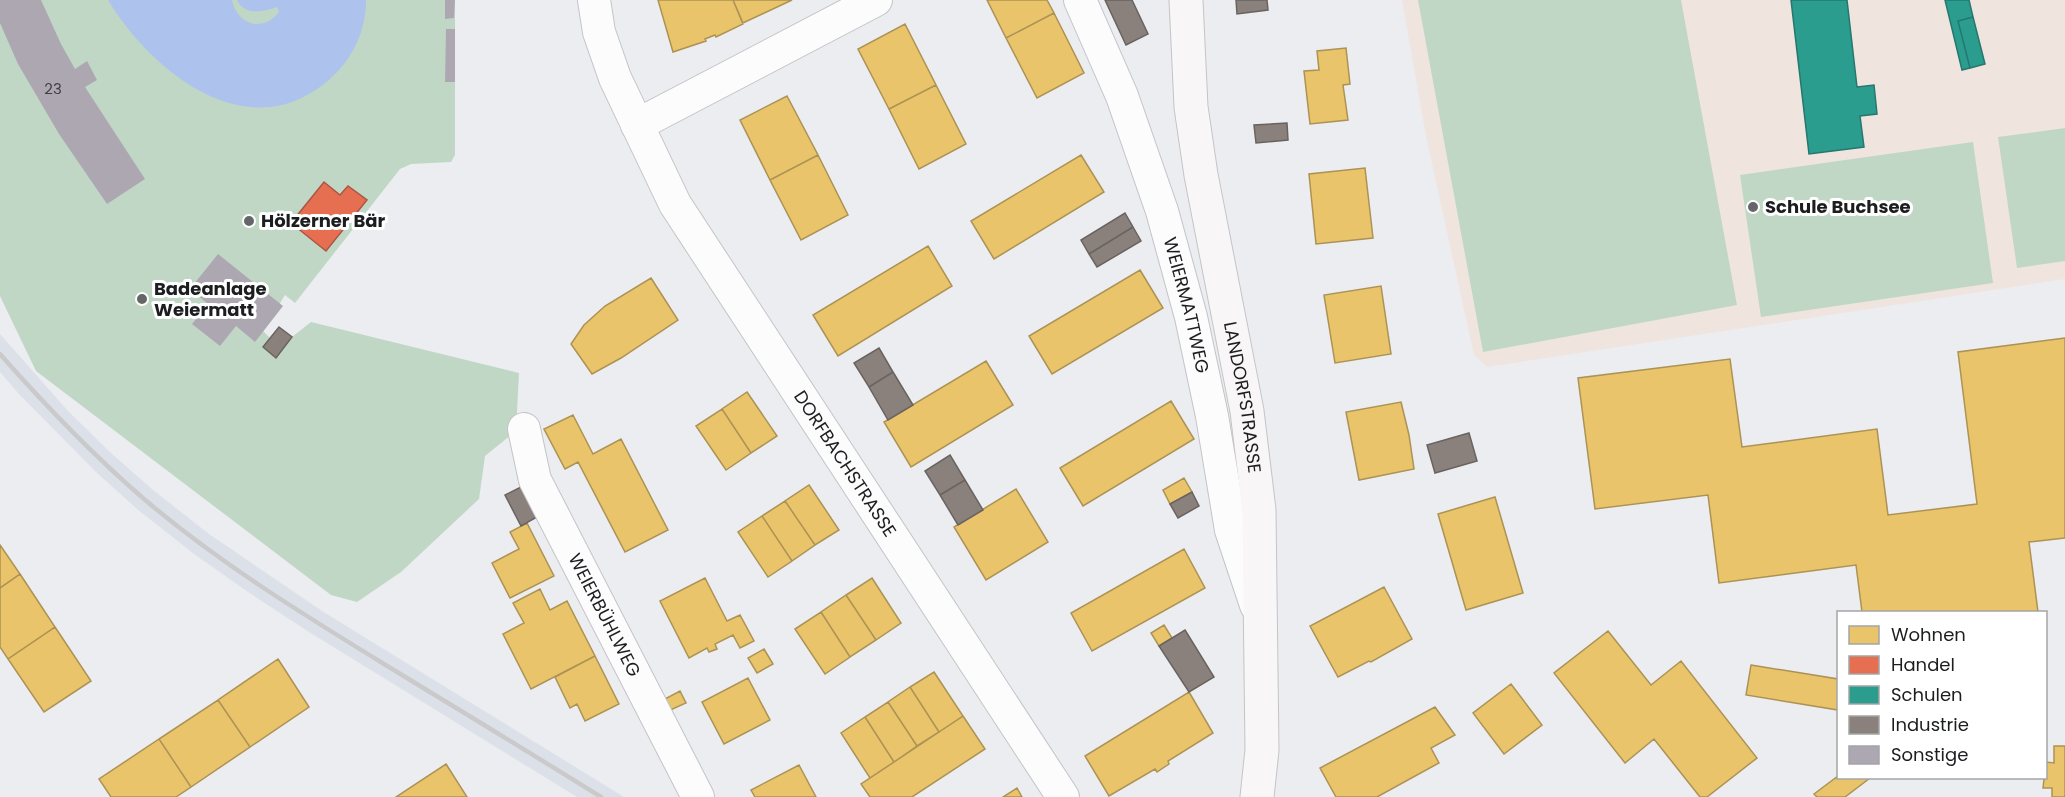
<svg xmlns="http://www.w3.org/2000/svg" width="2065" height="797" font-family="Poppins,sans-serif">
<rect width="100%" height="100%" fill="#ebedf0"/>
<path fill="#dce1e9" d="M0,334l68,77 43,42 42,37 56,44 113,77 302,186h-47l-268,-165 -58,-38 -57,-40 -57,-45 -42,-38 -76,-77 -19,-22z"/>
<path fill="#f0e4df" d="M1402,0h663v279l-578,88 -13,-12 -48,-219z"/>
<path fill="#c0d7c6" d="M0,0h455v155l-4,7 -40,2 -11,5 -105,134 -10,-8 -22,36 7,7 9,-11 13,10 19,-15 208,51 -3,58 -31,25 -6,43 -78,73 -44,30 -26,-7 -295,-224 -36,-75z
M1418,0h263l56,305 -254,47z
M2065,128v133l-48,7 -19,-131z
M1973,142l20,141 -232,34 -21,-142z"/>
<path fill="#adc2ec" d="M108,0h124c5,25 31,33 47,12l-2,-5c-14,5 -32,9 -40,-7h129c0,29 -12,57 -34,77 -80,75 -179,-3 -224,-77z"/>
<path fill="#e9c46a" stroke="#ac9254" stroke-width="1.5" d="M658,0h75l10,24 -27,13 -1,-2 -10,4 1,2 -33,11z
M733,0h59l-49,23z
M987,0h60l7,13 -48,25z
M1054,13l30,60 -47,25 -31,-60z
M905,24l31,61 -47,24 -31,-60z
M1346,48l4,36 -7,1 5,35 -38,4 -6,-53 15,-1 -2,-19z
M936,85l30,59 -47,25 -30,-60z
M787,96l31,59 -48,25 -30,-60z
M818,155l30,60 -47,25 -31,-60z
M1081,155l23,37 -110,67 -23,-38z
M1365,168l8,70 -57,6 -7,-70z
M928,246l24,40 -114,70 -25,-41z
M1140,270l23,38 -111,66 -23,-38z
M651,278l27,42 -57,38 -29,16 -21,-30 13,-19 21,-19z
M1381,286l10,68 -56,9 -11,-68z
M2065,338v200l-36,4 9,70h-176l-6,-47 -137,18 -11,-88 -113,14 -17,-131 152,-19 12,88 135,-18 11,86 89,-11 -19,-152z
M986,361l27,44 -102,62 -27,-45z
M747,392l30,44 -26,17 -29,-44z
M1171,401l23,38 -111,67 -23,-38z
M1401,402l8,33 5,34 -55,11 -13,-68z
M722,409l29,44 -25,17 -30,-44z
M573,415l20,39 28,-15 47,91 -43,22 -47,-90 -13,7 -21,-40z
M1184,478l8,14 -22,12 -7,-14z
M809,485l30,45 -24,15 -30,-44z
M1016,489l32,53 -62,38 -32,-53z
M1495,497l28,96 -57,17 -28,-96z
M785,501l30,44 -23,16 -30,-45z
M762,516l30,45 -24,16 -30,-45z
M527,523l27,53 -44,22 -18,-35 27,-14 -9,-17z
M0,545l20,29 -20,14z
M1184,549l21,39 -113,63 -21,-38z
M20,574l35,53 -47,32 -8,-12v-59z
M705,578l22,43 13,-6 14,26 -14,7 -7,-13 -18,9 2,5 -8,3 -2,-4 -18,10 -29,-57z
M872,578l29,45 -25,17 -30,-45z
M1384,587l28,52 -41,23 -2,-1 -31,16 -28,-51z
M540,589l10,21 17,-9 28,55 -64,33 -28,-55 21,-11 -11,-20z
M846,595l30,45 -26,17 -29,-45z
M821,612l29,45 -25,17 -30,-45z
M1164,625l8,13 -13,8 -8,-13z
M55,627l36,54 -47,31 -36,-53z
M1608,631l43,54 30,-24 76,97 -50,39h-7l-46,-58 -29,24 -71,-90z
M764,649l9,15 -16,9 -9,-15z
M595,656l24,48 -34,17 -8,-17 -7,4 -15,-31z
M278,659l31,48 -59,40 -32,-47z
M1751,665l87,14v31l-92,-15z
M934,672l29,44 -24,16 -29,-45z
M748,678l22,42 -46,24 -22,-42z
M1511,684l31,41 -38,29 -31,-41z
M910,687l29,45 -22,14 -29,-44z
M680,691l6,12 -20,9 -5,-11z
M1189,692l24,41 -45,28 1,3 -12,8 -2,-3 -46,27 -24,-40z
M218,700l32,47 -59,40 -32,-48z
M888,702l29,44 -23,16 -29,-45z
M1435,707l20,28 -24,13 8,15 -62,34h-41l-16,-29z
M963,716l22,33 -73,48h-42l-9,-13z
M865,717l29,45 -24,16 -29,-45z
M159,739l32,48 -15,10h-65l-12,-18z
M2054,746h11v51h-13v-9h-9l3,-26 8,1z
M446,764l21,33h-71z
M799,765l17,32h-61l-4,-7z
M1838,776v2h32l-25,19h-28l-3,-3z
M1017,788l5,9h-19z"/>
<path fill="#e76f51" stroke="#aa5642" stroke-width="1.5" d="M324,182l16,13 8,-9 19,14 -41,51 -35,-28z"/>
<path fill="#2a9d8f" stroke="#26776d" stroke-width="1.5" d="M1791,0h56l10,87 17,-2 3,29 -17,2 4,31 -55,7z
M1945,0h24l4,17 -15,4 12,47 -8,2z
M1973,17l12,47 -15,4 -12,-47z"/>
<path fill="#8a817c" stroke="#696360" stroke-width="1.5" d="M1105,0h27l16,34 -22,11z
M1236,0h31l1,10 -31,4z
M1287,123l1,17 -32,3 -2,-18z
M1125,213l8,14 -44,27 -8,-14z
M1133,227l8,14 -44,26 -8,-13z
M279,327l13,10 -16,21 -13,-11z
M879,348l14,24 -24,15 -15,-24z
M893,372l20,33 -25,15 -19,-33z
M1469,433l8,28 -42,12 -8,-28z
M950,455l15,25 -25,15 -15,-24z
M965,480l18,30 -25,15 -18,-30z
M521,487l16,30 -16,9 -16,-31z
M1192,492l7,14 -21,12 -8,-14z
M1185,630l29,47 -25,15 -30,-46z"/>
<path fill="#ada7b2" d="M0,0h41l20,44 14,25 12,-8 10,19 -12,7 60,92 -38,25 -48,-70 -41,-70 -18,-41z
M445,0h10l-1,18 -9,1z
M446,29h9v53h-10z
M218,254l65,52 -28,36 -19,-16 -16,20 -28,-22 16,-20 -18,-15z"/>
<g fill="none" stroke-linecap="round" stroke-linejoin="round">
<g stroke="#c3c4c6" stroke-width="34">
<g id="street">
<path id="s1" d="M594,0l5,32 16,46 60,126 388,593"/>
<path id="s2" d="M1080,0l42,96 40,115 29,106 21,99 19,114 25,75"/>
<path d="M637,125l239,-125"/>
<path id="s3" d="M524,429l11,51 163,317"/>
</g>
</g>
<g stroke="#c3c4c6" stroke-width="35">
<g id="secondary">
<path id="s4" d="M1186,0l5,107 10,68 46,236 12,99 3,240 -5,47"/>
</g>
</g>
<use href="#street" stroke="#fcfcfd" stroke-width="32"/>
<use href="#secondary" stroke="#f8f6f6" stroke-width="33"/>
<path stroke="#cacacb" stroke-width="4.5" d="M0,354c45,51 92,100 144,145 74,63 157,114 240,165 72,44 145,88 217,133"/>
</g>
<g fill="#646668" stroke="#fff" stroke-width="2">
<circle cx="1753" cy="207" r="6"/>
<circle cx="249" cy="221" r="6"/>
<circle cx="142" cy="299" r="6"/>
</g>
<g text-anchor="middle" stroke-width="6" stroke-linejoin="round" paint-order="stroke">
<g font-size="15" fill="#404044">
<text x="53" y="94">23</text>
</g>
<g font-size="18" font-weight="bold" fill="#1c1d1f" stroke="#fff" text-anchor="start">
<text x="1765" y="213">Schule Buchsee</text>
<text x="261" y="227">Hölzerner Bär</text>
<text x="154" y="295">Badeanlage<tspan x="154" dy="21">Weiermatt</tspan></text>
</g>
<g font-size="18" fill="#1c1d1f" stroke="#fff">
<text dy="6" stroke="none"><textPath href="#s2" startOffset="324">WEIERMATTWEG</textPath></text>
<text dy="6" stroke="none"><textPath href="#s4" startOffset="402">LANDORFSTRASSE</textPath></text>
<text dy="6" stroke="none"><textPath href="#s1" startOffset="531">DORFBACHSTRASSE</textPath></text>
<text dy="6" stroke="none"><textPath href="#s3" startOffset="204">WEIERBÜHLWEG</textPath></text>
</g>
</g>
<rect x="1837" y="611" width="210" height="168" fill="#ffffff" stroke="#a4a5a5" stroke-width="1.5"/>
<rect x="1849" y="626" width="30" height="18" fill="#e9c46a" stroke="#a4a5a5" stroke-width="1.5"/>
<text x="1891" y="641" font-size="18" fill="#1c1d1f">Wohnen</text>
<rect x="1849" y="656" width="30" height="18" fill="#e76f51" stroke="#a4a5a5" stroke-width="1.5"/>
<text x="1891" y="671" font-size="18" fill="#1c1d1f">Handel</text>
<rect x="1849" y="686" width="30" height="18" fill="#2a9d8f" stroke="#a4a5a5" stroke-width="1.5"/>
<text x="1891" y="701" font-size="18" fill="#1c1d1f">Schulen</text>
<rect x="1849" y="716" width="30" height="18" fill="#8a817c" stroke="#a4a5a5" stroke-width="1.5"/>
<text x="1891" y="731" font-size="18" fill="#1c1d1f">Industrie</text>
<rect x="1849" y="746" width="30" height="18" fill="#ada7b2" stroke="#a4a5a5" stroke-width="1.5"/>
<text x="1891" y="761" font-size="18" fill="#1c1d1f">Sonstige</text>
</svg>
